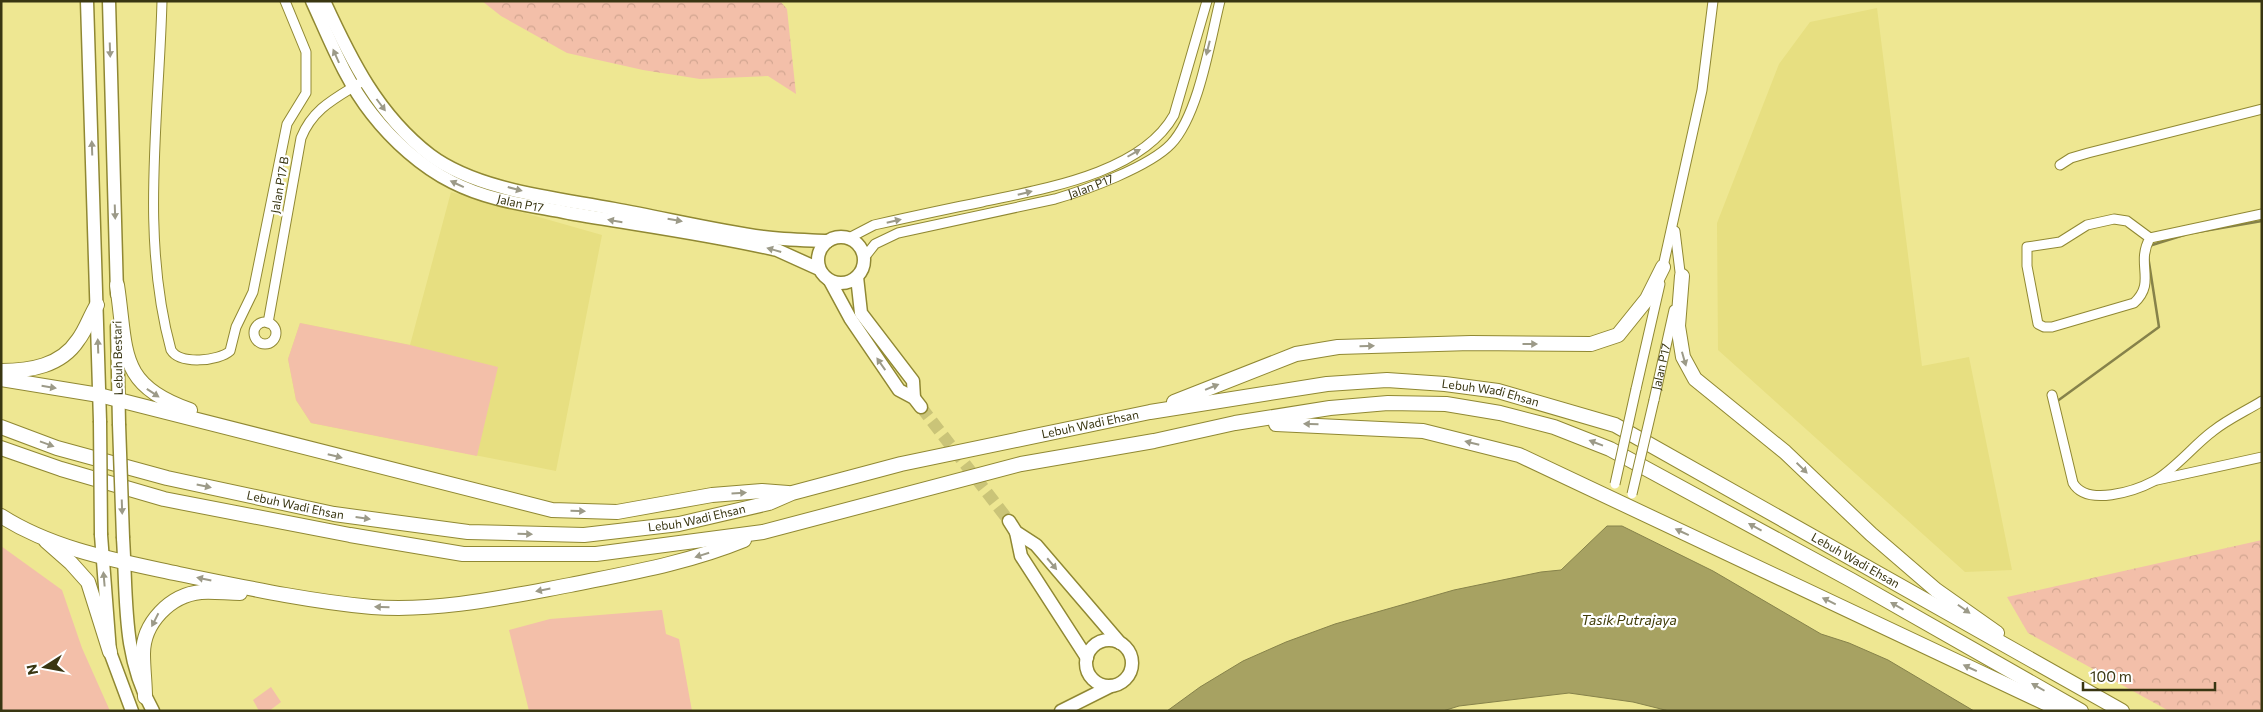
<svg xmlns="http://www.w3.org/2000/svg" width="2263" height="712" font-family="Commissioner,sans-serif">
<defs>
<pattern id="forest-crowns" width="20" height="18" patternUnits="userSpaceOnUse" patternTransform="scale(1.25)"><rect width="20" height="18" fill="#f3bfa9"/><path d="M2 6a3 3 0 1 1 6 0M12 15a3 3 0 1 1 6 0" fill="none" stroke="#d1a590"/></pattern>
</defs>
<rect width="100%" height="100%" fill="#eee792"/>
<path fill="#e7df81" d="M1877,8l45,358 47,-9 43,213 -47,2 -247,-222 -1,-127 62,-159 31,-42z
M451,192l151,43 -46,236 -245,-48 -15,-23 -8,-41 12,-36 110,22z"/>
<path fill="url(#forest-crowns)" d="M482,1h298l7,8 9,85 -28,-18 -68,3 -57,-9 -76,-17 -66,-37z
M2262,540v171h-93l-141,-78 -21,-36z"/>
<path fill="#f3bfa9" d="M300,323l110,22 88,22 -21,89 -166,-33 -15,-23 -8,-41z
M1,546l61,44 20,58 28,63h-109z
M662,610l4,24 13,5 13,72h-163l-20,-81 41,-11z
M271,687l10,15 -12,9h-10l-6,-11z"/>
<path fill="#a7a262" stroke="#86824a" d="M1607,526h15l91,45 108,63 28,9 39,17 86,51h-305l-36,-9 -64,-9 -110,13 -16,5h-276l33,-24 43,-26 43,-19 49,-18 119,-34 87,-18 20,-2z"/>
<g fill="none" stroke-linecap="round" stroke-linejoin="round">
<path stroke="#86824a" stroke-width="2.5" d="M2192,233l70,-12
M2149,246l35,-11
M2056,402l103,-75 -11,-71"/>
<path stroke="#cac478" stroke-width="12" stroke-dasharray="12 6" stroke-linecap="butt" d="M921,407l88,114"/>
<g stroke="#908833" stroke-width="11">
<g id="street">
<path d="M162,1c-3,116 -22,236 9,349 9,15 48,11 59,1l6,-24 17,-35 34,-168 19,-31v-41l-21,-51"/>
<path d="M2060,165l11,-7 17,-5 174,-44"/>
<path d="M1675,231l6,49"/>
<path d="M849,238l25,-13c36,-8 72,-16 108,-23 60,-13 159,-28 192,-87l33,-114"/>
<path d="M2150,238l-23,-17 -13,-2 -27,6 -27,17 -33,5v19l11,58 6,3h8l82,-24c23,-21 1,-39 16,-65l112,-24"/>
<path id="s1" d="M864,258l11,-14 23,-11 157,-34c31,-9 94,-32 116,-55 28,-30 39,-103 49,-143"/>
<path d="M1662,271l40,-181 11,-89"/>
<circle cx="265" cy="333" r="11"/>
<path d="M268,323l33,-185c12,-30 35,-40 62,-57"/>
<path d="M1636,389l24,-105"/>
<path d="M2052,395l21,88c14,24 62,8 81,-2 19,-10 41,-37 59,-50 15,-12 33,-20 49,-30"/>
<path id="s2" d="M1654,400l20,-90"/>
<path d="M2157,480l105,-23"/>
</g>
</g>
<g stroke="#908833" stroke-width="15">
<g id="secondary">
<path d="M87,1l13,420"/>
<path d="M109,1l8,293"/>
<path id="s3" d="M312,1c18,39 33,79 60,113 21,27 50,53 80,68 37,19 77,23 117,31 69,12 140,21 208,37l42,19"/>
<path d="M324,1c27,59 54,114 106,154 48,36 127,43 184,54 50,9 100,21 149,28 22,3 43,3 65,4"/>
<circle cx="841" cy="260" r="23"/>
<path d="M857,277l4,36 52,68 1,17"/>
<path d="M830,281l20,37 49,72 15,8 7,9"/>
<path d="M117,326l2,98"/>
<path d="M1009,521l7,11 20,13 84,98"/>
<path d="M1016,532l5,24 66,102"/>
<path d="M101,535l9,117 22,59"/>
<path d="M123,538c4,62 -1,118 30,173"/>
<circle cx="1109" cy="663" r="23"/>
<path d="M1061,711l50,-25"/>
</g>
</g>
<g stroke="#908833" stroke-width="16">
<g id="primary">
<path d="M1682,276l-4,50 5,31 12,22 90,73 86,82 65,56 61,43"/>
<path d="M117,285c10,66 0,100 73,125"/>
<path d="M1,371c29,0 60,-5 77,-31 8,-10 12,-24 19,-35"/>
<path d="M1,379l98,16 453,115 65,2 95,-17 50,-4 26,2"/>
<path d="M1174,402l122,-48 42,-7 133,-4 120,1 27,-9 29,-36 16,-32"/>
<path d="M1276,424l147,7 96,24 543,256"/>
<path id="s4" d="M1,427l56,21 110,30 167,36 134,18 116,3 95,-11 90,-21 23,-10 109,-29 249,-52 177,-28 60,-4 58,4 53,7 117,34 507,286"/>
<path d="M1,448l60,21 103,30 186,36 113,19h133l167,-22 258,-68 133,-23 81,-18 95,-15 58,-5 58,1 54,9 54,14 56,22 241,131 230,131"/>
<path d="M1,516c53,34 118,45 178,58 64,13 128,27 193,33 66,5 133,-10 198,-22 59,-12 118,-22 174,-45"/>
<path d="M46,541l25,22 17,19 22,70"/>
<path d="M145,697c0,-14 -2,-28 -2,-43 0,-31 27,-59 58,-62 13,-1 26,1 39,1"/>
</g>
</g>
<use href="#street" stroke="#fff" stroke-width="9"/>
<use href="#secondary" stroke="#fff" stroke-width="12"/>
<use href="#primary" stroke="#fff" stroke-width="14"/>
<g stroke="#908833" stroke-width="11" stroke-linecap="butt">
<path id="street-bridge" d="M1615,484l21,-95
M1632,494l22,-94"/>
</g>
<g stroke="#908833" stroke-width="15" stroke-linecap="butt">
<path id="secondary-bridge" d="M100,421l1,114
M119,424l4,114"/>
</g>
<use href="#street-bridge" stroke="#fff" stroke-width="9"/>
<use href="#secondary-bridge" stroke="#fff" stroke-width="12"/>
</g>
<defs><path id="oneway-solid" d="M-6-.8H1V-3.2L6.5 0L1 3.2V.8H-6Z" transform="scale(1.25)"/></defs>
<g fill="#9c9a88">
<use href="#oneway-solid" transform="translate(1208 48) rotate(104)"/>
<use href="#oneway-solid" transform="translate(110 50) rotate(88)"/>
<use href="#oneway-solid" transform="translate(336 56) rotate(-114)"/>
<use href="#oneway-solid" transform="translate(381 105) rotate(53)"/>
<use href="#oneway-solid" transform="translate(92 148) rotate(-92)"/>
<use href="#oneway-solid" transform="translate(1134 153) rotate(-30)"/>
<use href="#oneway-solid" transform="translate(457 184) rotate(-155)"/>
<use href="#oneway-solid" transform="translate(515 189) rotate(15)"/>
<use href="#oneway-solid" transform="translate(1025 193) rotate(-14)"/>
<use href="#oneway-solid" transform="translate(115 212) rotate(88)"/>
<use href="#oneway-solid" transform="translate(675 220) rotate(10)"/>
<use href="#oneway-solid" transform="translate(615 221) rotate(-170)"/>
<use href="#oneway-solid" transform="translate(894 221) rotate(-13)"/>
<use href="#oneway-solid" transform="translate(774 250) rotate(-164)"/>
<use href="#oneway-solid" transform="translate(1530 344)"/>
<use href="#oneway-solid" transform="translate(98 346) rotate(-92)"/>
<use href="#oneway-solid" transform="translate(1367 346) rotate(-2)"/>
<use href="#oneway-solid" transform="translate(1684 359) rotate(74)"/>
<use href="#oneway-solid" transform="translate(881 364) rotate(-125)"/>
<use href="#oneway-solid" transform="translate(49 387) rotate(9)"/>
<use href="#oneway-solid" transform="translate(1212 387) rotate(-22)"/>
<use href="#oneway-solid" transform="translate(153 393) rotate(34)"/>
<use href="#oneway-solid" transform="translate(1311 424) rotate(-178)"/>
<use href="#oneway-solid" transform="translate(1472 443) rotate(-166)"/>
<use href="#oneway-solid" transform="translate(1596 443) rotate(-159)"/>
<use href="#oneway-solid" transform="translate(47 444) rotate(20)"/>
<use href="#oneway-solid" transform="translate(335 456) rotate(14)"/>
<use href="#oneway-solid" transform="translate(1802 468) rotate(44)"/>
<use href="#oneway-solid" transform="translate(204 486) rotate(12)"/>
<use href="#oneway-solid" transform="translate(739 493) rotate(-4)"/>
<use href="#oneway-solid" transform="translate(122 507) rotate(88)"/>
<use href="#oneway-solid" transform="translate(578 511) rotate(2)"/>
<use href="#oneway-solid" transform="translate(363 518) rotate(8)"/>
<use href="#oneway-solid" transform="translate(1755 527) rotate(-151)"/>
<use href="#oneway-solid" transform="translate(1682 532) rotate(-155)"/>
<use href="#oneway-solid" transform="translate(525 534) rotate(1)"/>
<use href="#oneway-solid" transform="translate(702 555) rotate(163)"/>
<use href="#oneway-solid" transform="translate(1052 564) rotate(50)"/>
<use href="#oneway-solid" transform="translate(104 579) rotate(-95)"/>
<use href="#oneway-solid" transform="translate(204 579) rotate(-168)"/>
<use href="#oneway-solid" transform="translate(543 590) rotate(169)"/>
<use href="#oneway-solid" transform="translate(1829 601) rotate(-154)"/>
<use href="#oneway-solid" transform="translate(1897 606) rotate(-150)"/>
<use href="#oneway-solid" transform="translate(382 607) rotate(-178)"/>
<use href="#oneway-solid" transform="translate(1964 609) rotate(35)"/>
<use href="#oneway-solid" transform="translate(155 620) rotate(117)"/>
<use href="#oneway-solid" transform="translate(1970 668) rotate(-155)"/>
<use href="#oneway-solid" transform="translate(2038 687) rotate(-150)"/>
</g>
<g text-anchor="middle" stroke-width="4.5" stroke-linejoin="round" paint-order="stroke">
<g font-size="12" fill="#393612" stroke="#fff">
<text transform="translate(280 185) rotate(-80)" y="4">Jalan P17 B</text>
<text dy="4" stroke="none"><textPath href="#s1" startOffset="242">Jalan P17</textPath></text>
<text dy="4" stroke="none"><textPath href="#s3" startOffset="306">Jalan P17</textPath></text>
<text transform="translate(118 358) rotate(-91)" y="4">Lebuh Bestari</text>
<text dy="4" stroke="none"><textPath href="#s2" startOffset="34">Jalan P17</textPath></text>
<text dy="4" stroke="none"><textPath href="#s4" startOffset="1520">Lebuh Wadi Ehsan</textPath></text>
<text dy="4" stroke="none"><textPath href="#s4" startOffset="1115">Lebuh Wadi Ehsan</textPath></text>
<text dy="4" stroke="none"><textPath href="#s4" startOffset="305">Lebuh Wadi Ehsan</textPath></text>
<text dy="4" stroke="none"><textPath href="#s4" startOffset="710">Lebuh Wadi Ehsan</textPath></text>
<text dy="4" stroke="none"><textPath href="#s4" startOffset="1925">Lebuh Wadi Ehsan</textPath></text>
</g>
<g font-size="14" font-style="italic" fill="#413c08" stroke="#fff">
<text x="1629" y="625">Tasik Putrajaya</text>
</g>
</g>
<rect width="2263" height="712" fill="none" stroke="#393612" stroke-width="5"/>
<g transform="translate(45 667) rotate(259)" stroke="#ffffff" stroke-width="4" paint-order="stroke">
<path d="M0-4L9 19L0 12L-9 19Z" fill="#393612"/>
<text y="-8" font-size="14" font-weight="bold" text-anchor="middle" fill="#393612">N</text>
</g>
<path d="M2083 682v8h132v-8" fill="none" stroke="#393612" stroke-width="2.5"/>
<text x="2090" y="682" font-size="15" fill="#393612" stroke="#ffffff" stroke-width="4" paint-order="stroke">100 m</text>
</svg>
